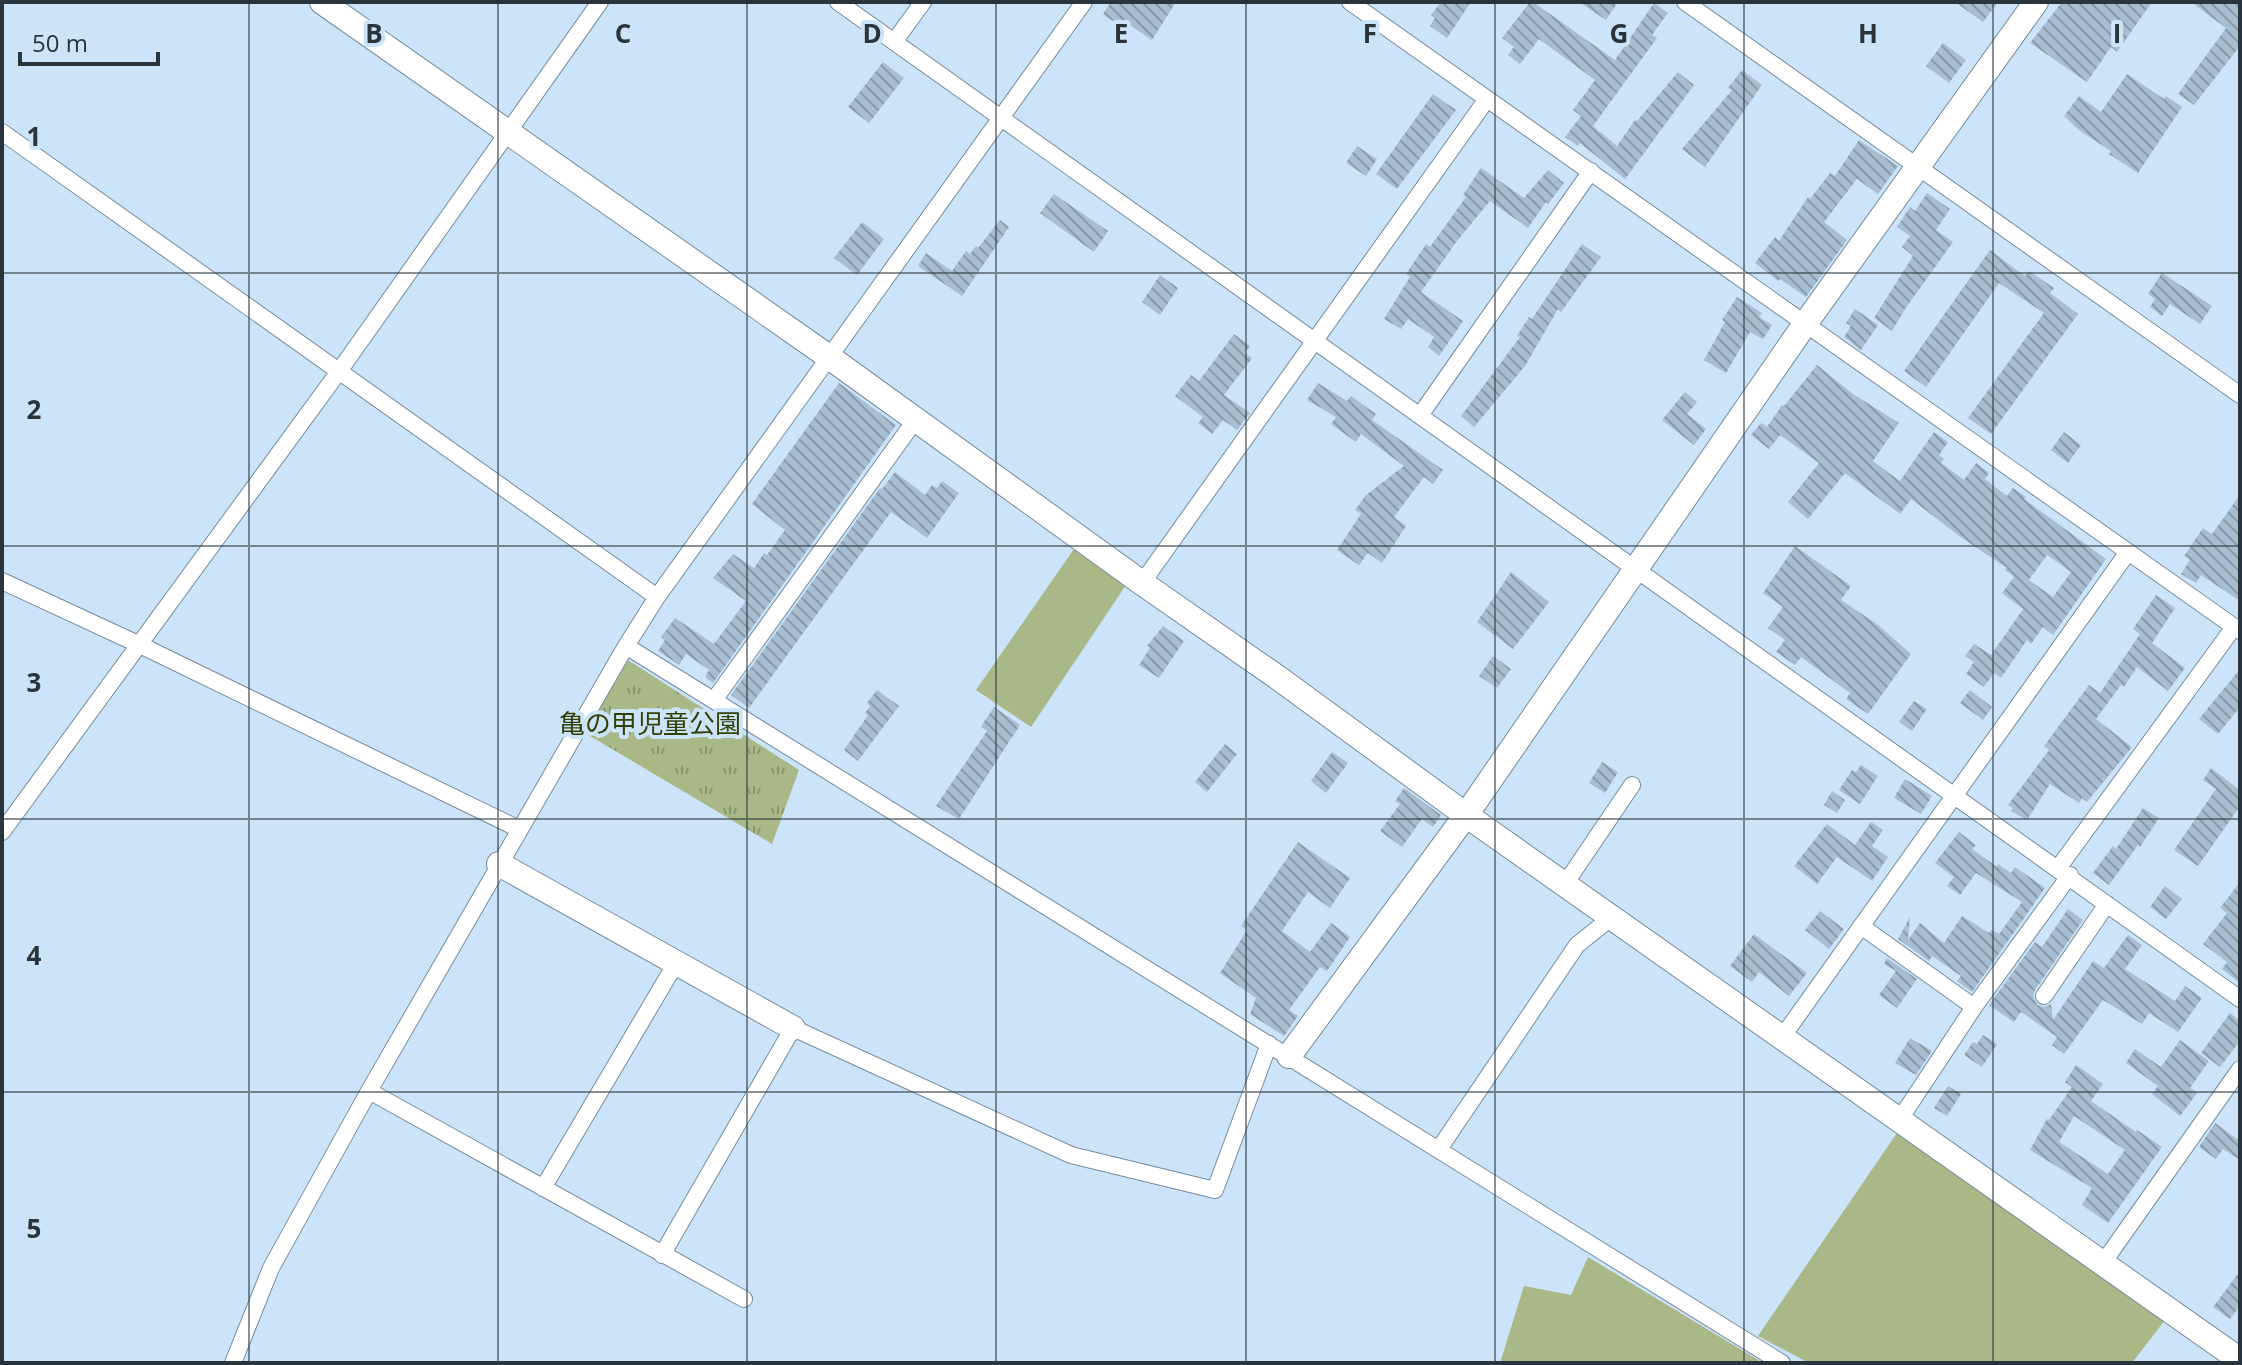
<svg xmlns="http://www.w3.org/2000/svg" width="2242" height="1365" font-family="'Open Sans','Noto Sans JP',sans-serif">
<defs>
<pattern id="park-tufts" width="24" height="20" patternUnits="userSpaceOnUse" patternTransform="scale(2)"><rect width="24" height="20" fill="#a9b886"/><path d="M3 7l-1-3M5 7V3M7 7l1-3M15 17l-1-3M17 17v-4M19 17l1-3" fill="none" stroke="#8a966f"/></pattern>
<pattern id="building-back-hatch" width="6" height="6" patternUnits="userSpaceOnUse" patternTransform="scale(2)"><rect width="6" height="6" fill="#a7bed2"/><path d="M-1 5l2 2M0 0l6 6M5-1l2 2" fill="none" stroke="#889bac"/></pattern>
</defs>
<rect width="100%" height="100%" fill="#cce4f9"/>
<path fill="#a9b886" d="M1074,549l52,36 -95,142 -55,-37z
M1897,1133l268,187 -33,43h-323l-51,-27z
M1588,1257l175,106h-263l24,-77 47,9z"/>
<path fill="url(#park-tufts)" d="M628,660l171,110 -27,74 -187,-111z"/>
<path fill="url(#building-back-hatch)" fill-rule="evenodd" d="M1111,2h65l-24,38 -24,-16 -4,5 -21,-15z
M1441,2h30l-24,36 -17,-12 5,-8 -4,-3z
M1530,2h3l82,58 39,-57 14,10 -16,22 5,3 -64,88 24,20 18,-26 2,1 41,-49 16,13 -69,94 -45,-36 -2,3 -13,-9 16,-21 -8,-6 22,-30 -56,-41 -19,25 -12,-9 6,-8 -12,-9z
M1579,2h39l-12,18z
M1955,2h43l-15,20z
M2062,2h90l-35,50 -6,-5 -24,35 -57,-39z
M2191,2h49v44l-46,59 -16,-11 48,-66z
M1943,43l23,17 -17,23 -23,-17z
M883,62l21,16 -35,45 -21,-16z
M1742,70l20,15 -57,82 -23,-18 50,-59 -4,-2z
M2127,74l37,25 2,-3 16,11 -44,66 -29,-19 2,-3 -31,-20 -16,-15 15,-20 22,16z
M1433,94l23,16 -59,79 -21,-15z
M1859,140l39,26 -20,28 -21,-15 -33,43 23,18 -41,57 -26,-18 -2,2 -23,-18 20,-26 4,4 29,-44 2,2 20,-26 5,3z
M1357,146l20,13 -11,17 -20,-13z
M1481,168l43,30 24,-28 16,13 -16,21 -2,-2 -18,26 -38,-27 -33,40 -36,51 42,29 -24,35 -11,-9 6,-10 -26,-18 -7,10 -17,-10 26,-42 -4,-3 20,-30 4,3 36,-50 -3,-2z
M1927,193l23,16 -14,21 17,12 -48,67 -13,22 -18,-13 39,-62 -11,-9 8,-11 -13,-9 13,-20 5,4z
M1054,194l54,37 -14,21 -54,-39z
M1000,220l9,7 -47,69 -44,-30 8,-13 26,18 14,-20 4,3 6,-8 2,2z
M862,222l22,17 -27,36 -23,-17z
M1582,244l19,13 -40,55 -3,-3 -33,57 -51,61 -13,-11 59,-79 -3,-1 12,-19 3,2z
M1990,250l35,26 4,-5 25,17 -4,5 28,21 -87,120 -23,-16 76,-105 -45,-30 -73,104 -22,-16z
M2162,273l50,33 -12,18 -30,-20 -8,12 -12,-9 5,-8 -7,-5z
M1160,275l18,13 -18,27 -18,-13z
M1737,297l25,16 -3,4 13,8 -9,14 -13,-7 -24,41 -22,-13 21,-38 -3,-2z
M1855,309l23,16 -17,25 -17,-13 7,-11 -5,-3z
M1234,334l16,12 -5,7 7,5 -28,37 26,18 -13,17 -14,-10 -11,14 -14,-11 5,-6 -28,-21 16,-21 8,6z
M1817,365l36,29 46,29 -26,38 24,18 3,2 34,-49 14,10 -9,13 5,4 -3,4 23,17 12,-17 13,10 -4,6 22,17 6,-8 13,9 -2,2 82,60 -53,76 -10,-8 -12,17 -4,-4 -26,38 -7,-5 -10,14 -18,-13 8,-12 -9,-6 9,-12 17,11 32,-46 -21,-16 12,-16 -9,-7 2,-2 -45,-30 -51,-39 -11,15 -55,-41 -37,46 -20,-17 31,-39 -39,-28 -11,14 -18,-14 10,-12 6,4 15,-22 2,1zM2047,555l24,17 -18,25 -24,-17z
M839,383l57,42 -183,258 -8,-6 4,-7 -23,-16 -7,11 -21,-14 7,-11 -4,-3 14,-19 39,26 32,-43 -33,-23 20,-24 21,14 10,-15 3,2 18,-25 -33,-26z
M1318,383l29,18 4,-5 25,18 -4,6 71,50 -10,14 -9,-7 -30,40 12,9 -24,37 -14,-10 -9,12 -22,-15 24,-36 -6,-4 11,-15 38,-29 -43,-32 -5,8 -25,-18 5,-7 -29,-17z
M1685,392l12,10 -10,12 19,15 -12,16 -32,-25z
M2064,432l17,13 -13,18 -17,-13z
M895,472l30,23 7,-10 5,3 5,-7 17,12 -32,45 -36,-26 -142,196 -18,-13 149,-207 2,1z
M2240,495v106l-39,-26 -5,8 -15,-9 9,-14 -6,-4 19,-28 9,6z
M1795,546l56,40 -10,14 37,25 33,29 -43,60 -22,-15 4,-6 -49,-36 -6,8 -19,-13 9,-12 -17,-12 15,-21 -20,-14z
M1511,572l38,30 -36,47 -36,-27z
M2156,595l19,13 -23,35 33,25 -17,23 -31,-24 -13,20 -3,-2 -25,34 36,28 -45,55 -5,-4 -3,5 -29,-19 -23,36 -16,-9 2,-3 -5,-3 41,-55 -5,-4 45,-61 11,8 40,-59 -7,-5z
M1163,626l21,15 -25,37 -20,-13 11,-17 -3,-2z
M1493,656l18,13 -14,19 -18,-12z
M2240,669v38l-22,27 -19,-15z
M877,690l22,16 -41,55 -14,-11 24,-35 -3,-2 5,-7 -3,-3z
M1970,690l22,17 -9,13 -23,-17z
M1914,701l13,8 -15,22 -13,-9z
M994,707l26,18 -61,94 -23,-13 51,-75 -6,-4 1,-2z
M1225,744l12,10 -30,38 -12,-10z
M1332,752l16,11 -22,30 -15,-12z
M1602,762l16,10 -13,21 -16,-10z
M1861,765l17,11 -18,28 -21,-14 13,-20 4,2z
M2211,768l29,22v16l-42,60 -24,-16 42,-61 -13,-9z
M1905,779l27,17 -11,18 -27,-16z
M1404,788l37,27 -8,12 -11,-8 -20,28 -22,-16 20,-27 -5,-3z
M1832,791l13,9 -8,13 -13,-8z
M2143,808l16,10 -19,29 -2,-2 -29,40 -16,-12 20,-27 3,3z
M1871,822l12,8 -11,16 16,11 -16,24 -35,-24 -20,27 -23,-18 33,-42 28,21z
M1959,832l17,13 -4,4 25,18 1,-3 13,9 4,-6 30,21 -73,104 -15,-11 4,-5 -29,-20 -3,5 -31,-22 12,-22 -2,23 12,-17 24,20 18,-27 27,17 2,-3 8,4 23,-32 -46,-29 -16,22 -13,-9 7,-9 -19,-14z
M1298,842l52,36 -20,30 -22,-16 -26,39 28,21 21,-29 19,14 -23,34 -7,-4 -31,43 9,6 -14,20 -34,-22 6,-16 -36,-25 27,-43 -6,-4z
M2240,882v101l-18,-14 5,-7 -24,-18 24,-31 -7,-5z
M2165,886l17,13 -16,20 -16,-12z
M2068,909l15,11 -48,70 -2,6 4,9 7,2 7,-3 2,16 40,-59 11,7 24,-33 14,10 -17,24 50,32 10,-15 17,12 -24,34 -29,-19 -7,11 -39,-24 -39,54 -12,-9 5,-8 -36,-25 -7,10 -25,-17 46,-63 7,5z
M1820,911l24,18 -15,20 -24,-19z
M1754,934l53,39 -18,23 -30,-24 -7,10 -22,-16z
M1887,958l30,21 -20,29 -18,-13 17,-24 -12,-7z
M2230,1013l10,8v20l-20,26 -19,-14z
M1983,1035l14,9 -15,23 -18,-12 9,-13 4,2z
M1910,1038l22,13 -16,24 -21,-12z
M2180,1040l29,21 -19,27 7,5 -17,23 -28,-22 6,-8 -32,-23 9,-14 26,18z
M2076,1065l27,19 -12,17 45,31 1,-2 25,17 -54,76 -26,-18 10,-17 -62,-38 17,-31 2,1 23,-33 -7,-5zM2074,1116l51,34 -17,24 -49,-32z
M1948,1086l13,8 -14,22 -13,-8z
M2215,1123l25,18v19l-17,-11 -7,10 -17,-12z
M2240,1271v35l-10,13 -17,-12z"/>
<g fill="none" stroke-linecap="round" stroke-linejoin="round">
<g stroke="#758b9e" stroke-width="18">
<path id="street" d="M838,2l1402,997
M1350,2l890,629
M1685,2l555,393
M894,42l29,-40
M2,132l655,465
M1421,414l170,-243
M2,581l138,64 379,184
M1142,583l345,-484
M626,646l1156,717
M714,700l202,-281
M2,832l338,-462 260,-368
M2059,867l175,-240
M1565,884l67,-99
M1861,926l113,81
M2044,996l63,-92
M1783,1036l345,-484
M369,1091l375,208
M1900,1119l74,-112 96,-132
M1439,1149l138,-204 35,-28
M543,1188l133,-225
M662,1255l131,-227 278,127 144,35 54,-146
M2103,1263l137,-194
M233,1363l38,-95 98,-177 257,-445 31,-49 427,-595"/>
</g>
<g stroke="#758b9e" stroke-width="26">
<path id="secondary" d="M322,2l507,355 313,226 135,94 189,138 774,545
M499,864l294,164
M1289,1056l177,-241 339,-491 231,-322"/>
</g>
<use href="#street" stroke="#fff" stroke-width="16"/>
<use href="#secondary" stroke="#fff" stroke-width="24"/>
</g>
<path fill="none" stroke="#2a343c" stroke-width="2" stroke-opacity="0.55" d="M249,2v1361M498,2v1361M747,2v1361M996,2v1361M1246,2v1361M1495,2v1361M1744,2v1361M1993,2v1361M2,273h2238M2,546h2238M2,819h2238M2,1092h2238"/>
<g text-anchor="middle" stroke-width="8" stroke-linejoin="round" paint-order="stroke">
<g font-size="26" fill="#334005" stroke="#cce4f9">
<text x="650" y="733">亀の甲児童公園</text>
</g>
</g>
<g font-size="26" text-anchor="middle" font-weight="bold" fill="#2a343c" stroke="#cce4f9" stroke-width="8" stroke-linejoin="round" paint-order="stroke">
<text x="374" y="43">B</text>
<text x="623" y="43">C</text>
<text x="872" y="43">D</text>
<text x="1121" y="43">E</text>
<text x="1370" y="43">F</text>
<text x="1619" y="43">G</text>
<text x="1868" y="43">H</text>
<text x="2117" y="43">I</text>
<text x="34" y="146">1</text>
<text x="34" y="419">2</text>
<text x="34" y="692">3</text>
<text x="34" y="965">4</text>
<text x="34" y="1238">5</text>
</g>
<rect width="2242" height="1365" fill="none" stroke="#2a343c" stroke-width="8"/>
<path d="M20 52v12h138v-12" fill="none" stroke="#2a343c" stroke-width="4"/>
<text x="32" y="52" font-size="24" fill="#2a343c" stroke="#cce4f9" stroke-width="6" paint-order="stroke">50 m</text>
</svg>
